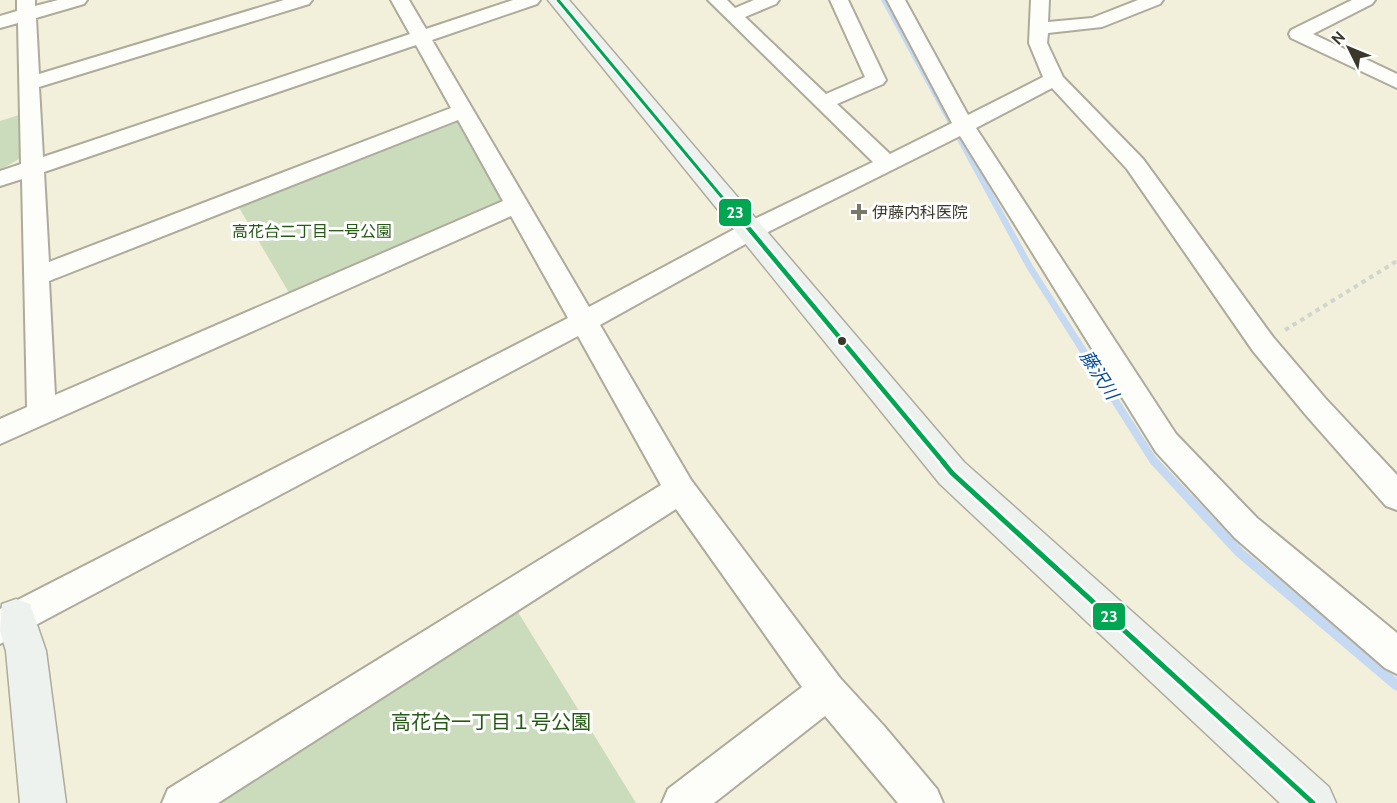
<svg xmlns="http://www.w3.org/2000/svg" width="1397" height="803" font-family="Cabin,'Noto Sans JP',sans-serif">
<rect width="100%" height="100%" fill="#f2efdb"/>
<path fill="#cadcbb" d="M19,115v44l-19,11v-49z
M448,123h11l45,73 -4,8 -209,92 -53,-90z
M516,609l120,194h-420z"/>
<g fill="none" stroke-linecap="round" stroke-linejoin="round">
<path fill="#c5d9f2" fill-rule="evenodd" d="M881,0h6l146,266 123,191 87,92 154,129v13l-4,-2 -158,-134 -85,-92 -124,-196z"/>
<g stroke="#aeab9c" stroke-width="4">
<path id="street" d="M17,0h18v6l23,-6h29l-3,4 -48,14 3,56 245,-74h28l-3,4 -270,83 4,70 367,-123 -19,-34h18l17,29 87,-29h27l-3,4 -105,36 157,267 153,-82 131,-63 -165,-162h19l8,8 19,-8h25l-3,4 -31,13 81,77 39,-17 -35,-77h18l38,80 -3,4 -46,20 53,50 62,-31 -65,-123h18l63,115 75,-38 -14,-34 2,-43h18l-1,22 44,-4 46,-18h25l-3,4 -58,23 -54,6 -1,10 16,34 80,82 130,178 52,61 72,77v35l-11,-4 -81,-92 -52,-63 -126,-182 -75,-81 -76,40 200,306 81,84 140,115v41l-12,-6 -150,-130 -79,-86 -196,-316 -202,101 -158,88 91,155 149,198 44,48 53,63 6,14h-45l-73,-87 -111,87h-52l6,-14 134,-102 -126,-178 -458,294h-56l6,-14 493,-304 -83,-149 -578,308v-35l568,-291 -57,-102 -511,228v-25l27,-12 -5,-228 -22,7v-15l21,-7 -3,-141 -18,5v-12l17,-5zM416,45l35,63 -402,154 -5,-90zM458,120l45,81 -448,194 -6,-114z
M1352,0h23l-3,4 -59,30 84,40v14l-106,-50 -2,-4 2,-4z"/>
</g>
<g stroke="#aeab9c" stroke-width="3">
<path id="secondary" d="M548,0h21l395,462 365,325 7,16h-56l-340,-319z
M16,599l14,5 16,47 20,152h-46l-14,-152 -6,-20 2,-27z"/>
</g>
<path stroke="#d4d4ce" stroke-width="4" stroke-dasharray="4.5 4.5" stroke-linecap="butt" d="M1285,330l112,-69"/>
<use href="#street" fill="#fdfdfa" fill-rule="evenodd"/>
<use href="#secondary" fill="#eef2ef" fill-rule="evenodd"/>
<g stroke="#fff" stroke-width="6">
<path id="bus-1-far2" d="M558,0l168,202"/>
</g>
<g stroke="#fff" stroke-width="9">
<path id="bus-1-far1" d="M725,200l219,263"/>
</g>
<g stroke="#fff" stroke-width="10">
<path id="bus-1" d="M943,462l9,11 361,330"/>
</g>
<use href="#bus-1-far2" stroke="#00a651" stroke-width="3"/>
<use href="#bus-1-far1" stroke="#00a651" stroke-width="4.5"/>
<use href="#bus-1" stroke="#00a651" stroke-width="5"/>
</g>
<path fill="#7a7868" stroke="#fff" stroke-width="2" d="M856 203h6v6h6v6h-6v6h-6v-6h-6v-6h6z"/>
<circle fill="#3a382a" stroke="#fff" stroke-width="2" cx="842" cy="341" r="5"/>
<g text-anchor="middle" stroke-width="6" stroke-linejoin="round" paint-order="stroke">
<g font-size="16" fill="#3a382a" stroke="#fff" text-anchor="start">
<text x="872" y="218">伊藤内科医院</text>
</g>
<g font-size="16" fill="#245a13" stroke="#fff">
<text x="312" y="237">高花台二丁目一号公園</text>
</g>
<g font-size="18" font-style="italic" fill="#024898" stroke="#fff">
<text transform="translate(1099 375) rotate(57)" y="6">藤沢川</text>
</g>
<g font-size="20" fill="#245a13" stroke="#fff">
<text x="491" y="729">高花台一丁目１号公園</text>
</g>
</g>
<g stroke="#fff" stroke-width="2">
<rect x="718" y="198" width="34" height="29" rx="6" fill="#00a651"/>
<rect x="1092" y="602" width="34" height="29" rx="6" fill="#00a651"/>
</g>
<g font-size="16" text-anchor="middle" font-weight="bold" fill="#fff">
<text x="735" y="218">23</text>
<text x="1109" y="622">23</text>
</g>
<g transform="translate(1349 48) rotate(313)" stroke="#ffffff" stroke-width="4.5" paint-order="stroke">
<path d="M0-4.5L10 22L0 15L-10 22Z" fill="#3a382a"/>
<text y="-9" font-size="16" font-weight="bold" text-anchor="middle" fill="#3a382a">N</text>
</g>
</svg>
